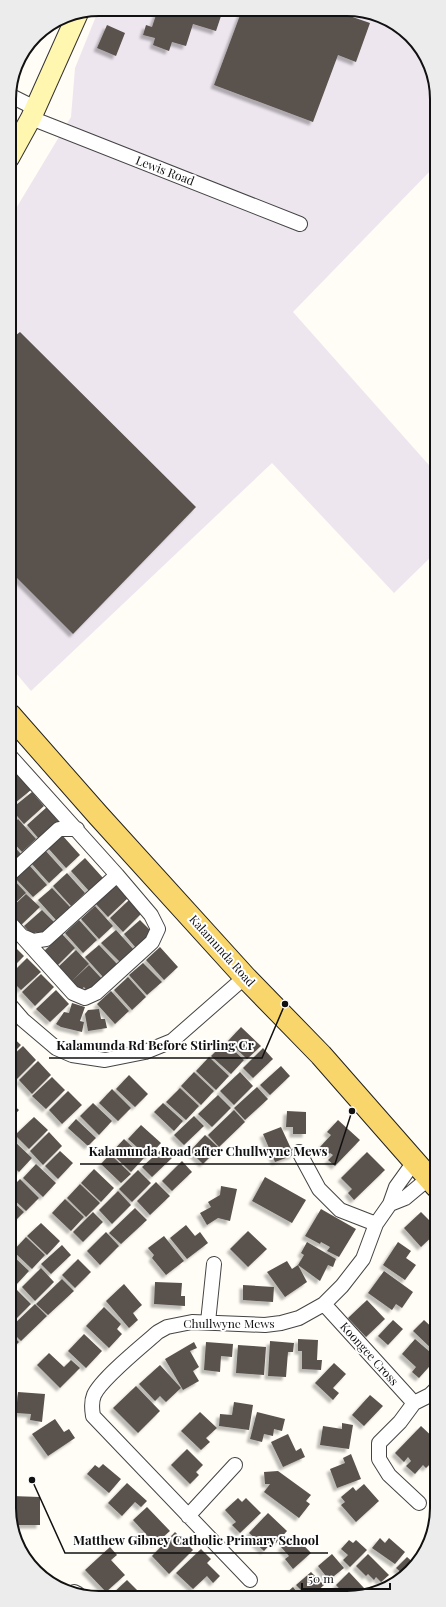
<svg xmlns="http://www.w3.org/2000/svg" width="446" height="1607" font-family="'Playfair Display',serif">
<defs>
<filter id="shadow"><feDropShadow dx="-3.5" dy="3.5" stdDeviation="1" flood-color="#0004"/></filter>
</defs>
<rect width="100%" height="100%" fill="#fffdf5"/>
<path fill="#eee6ef" d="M99,9l266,2 46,24 24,47v84l-142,146 143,161v79l-42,41 -122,-130 -241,228 -21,-25 -1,-446 62,-103 4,-49z"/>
<path fill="#5a524d" filter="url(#shadow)" d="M158,9l65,1 -7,21 -23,-7 -7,22 -14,-4 -3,9 -16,-6 2,-7 -12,-3 3,-10 6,2z
M242,10l93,1 35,12 -14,39 -18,-7 -25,67 -99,-37z
M107,25l18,8 -9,23 -19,-8z
M20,332l176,175 -123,127 -63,-63 -1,-233 2,1z
M18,775l13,15 -21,17v-25z
M32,792l12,14 -20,18 -13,-15z
M47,807l12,15 -20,17 -12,-14z
M18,819l18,20 -14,13 -12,-13v-12z
M62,835l18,20 -14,13 -18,-20z
M10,842l11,12 -11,10z
M45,850l18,20 -14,13 -18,-20z
M85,858l18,20 -14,13 -18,-20z
M29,865l18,20 -14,12 -18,-19z
M67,873l18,20 -14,13 -18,-20z
M13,879l13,14 -16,15v-26z
M114,884l14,14 -20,19 -13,-14z
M52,888l18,19 -14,13 -18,-20z
M26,894l14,13 -20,19 -10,-10v-7z
M129,900l13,13 -19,19 -13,-14z
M95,906l18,20 -14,13 -18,-20z
M42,910l13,13 -15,13 -4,-4 -4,3 -8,-9z
M79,920l18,20 -14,13 -18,-20z
M140,920l13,13 -17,15 -12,-14z
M116,930l18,20 -14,12 -19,-19z
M62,934l13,14 -19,19 -14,-14z
M10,942l14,14 -14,14z
M99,945l18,19 -14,13 -18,-20z
M160,947l18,20 -14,13 -18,-20z
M76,950l13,14 -19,19 -14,-14z
M27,958l14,14 -20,18 -11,-11v-4z
M143,963l19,19 -15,13 -18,-20z
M89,965l13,14 -14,13 -4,-5 -5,4 -8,-9z
M41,974l13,13 -19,19 -13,-14z
M128,977l18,20 -14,13 -18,-20z
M56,990l13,14 -19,18 -14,-13z
M111,991l18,20 -14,13 -18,-20z
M72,1003l13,4 -5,14 4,1 -2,10 -21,-5 -5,-3 8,-12 5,1z
M99,1009l2,10h4l2,9 -19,3 -3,-17 3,-4z
M241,1027l20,19 -14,13 -19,-18z
M10,1035l11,10 -11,11z
M225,1042l19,18 -13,14 -20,-18z
M23,1046l13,14 -19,19 -7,-7v-14z
M263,1048l10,11 -20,19 -10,-10z
M209,1057l20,19 -13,14 -20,-19z
M38,1061l13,14 -19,19 -13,-14z
M281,1066l9,10 -20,19 -10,-10z
M194,1072l20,19 -13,14 -20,-19z
M240,1072l13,14 -19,19 -14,-14z
M129,1075l19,19 -13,13 -19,-18z
M52,1077l13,13 -19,19 -14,-13z
M257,1087l11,12 -23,21 -11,-12z
M180,1088l19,18 -13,14 -20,-18z
M112,1089l19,19 -13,13 -19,-18z
M68,1091l14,14 -20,19 -13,-14z
M218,1095l13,13 -19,19 -14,-13z
M10,1102l9,8 -9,10z
M93,1103l19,18 -13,14 -19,-19z
M163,1103l20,18 -9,10 -20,-19z
M234,1110l11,12 -26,25 -11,-12z
M287,1111l19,1v22h-13v-7h-7z
M194,1116l10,10 -20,19 -10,-10z
M34,1117l14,13 -19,19 -14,-14z
M76,1119l20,19 -8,8 -20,-18z
M338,1120l22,20 -25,26 -7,-6 5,-5 -3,-2 -2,2 -8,-8 11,-12 -4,-3z
M141,1125l20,18 -13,14 -20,-18z
M281,1127l13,28 -19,7 -12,-28z
M49,1132l13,14 -19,19 -13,-14z
M205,1135l14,13 -16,16 -13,-13z
M12,1139l20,19 -13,14 -9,-8v-22z
M124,1139l20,19 -13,14 -20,-19z
M163,1148l9,10 -20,19 -10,-10z
M60,1151l13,12 -15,16 -13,-13z
M367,1152l18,18 -31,30 -6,-7 4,-4 -11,-11z
M110,1154l21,20 -10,9 -20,-19z
M182,1161l10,11 -20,19 -10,-10z
M36,1164l20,19 -13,14 -20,-19z
M94,1169l20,19 -13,14 -20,-19z
M138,1170l13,13 -19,19 -13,-13z
M265,1177l41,23 -14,23 -40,-22z
M20,1179l19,19 -13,13 -16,-15v-7z
M156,1182l14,14 -20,19 -13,-14z
M80,1184l20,19 -14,14 -19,-19z
M221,1186l16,3 -7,32 -12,-3 -11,7 -7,-12 11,-6 -3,-5 12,-7z
M118,1191l13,14 -19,19 -13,-14z
M10,1199l14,13 -14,14z
M65,1199l19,18 -13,14 -19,-18z
M135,1208l12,12 -26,24 -12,-11z
M321,1209l35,20 -17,28 -12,-6 3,-4 -9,-5 -1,2 -15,-8z
M93,1212l10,10 -20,20 -10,-10z
M421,1212l16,16v4l-16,15 -17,-19z
M41,1223l19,18 -13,14 -20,-19z
M186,1225l9,11 5,-4 8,11 -21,16 -17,-21z
M248,1231l19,18 -19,18 -18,-18z
M106,1232l13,14 -19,19 -13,-14z
M164,1236l20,25 -18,14 -14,-17 2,-3 -6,-7z
M26,1237l19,18 -13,14 -19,-18z
M307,1242l29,17 -3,8 -5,-2 -8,16 -22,-16 6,-10 -3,-2z
M398,1242l13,9 -5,7 10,7 -11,15 -22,-15z
M62,1245l9,10 -20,19 -10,-10z
M10,1253l19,18 -13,14 -6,-6z
M78,1259l13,13 -16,16 -13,-13z
M287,1261l5,8 6,-4 9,17 -22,15 -18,-25z
M41,1268l13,14 -19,19 -13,-14z
M384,1271l29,21 -11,16 -6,-4 -4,6 -24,-17z
M62,1279l12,12 -26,24 -12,-11z
M155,1282l27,1 -1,13h4v10l-31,-2z
M124,1284l18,21 -9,8 5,7 -9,8 -23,-27z
M243,1285l31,2 -1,15 -30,-2z
M17,1290l14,14 -19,19 -2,-26z
M367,1300l18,19 -19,18 -18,-19z
M35,1304l12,12 -26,25 -11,-11v-2z
M104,1307l17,17 -4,5 5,5 -13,14 -23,-22z
M393,1320l10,9 -15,16 -10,-9z
M424,1320l13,12v18l-2,2 -22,-21z
M10,1333l9,9 -8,8 -1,-10z
M84,1334l18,17 -16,17 -18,-17z
M298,1339l20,1 -1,20h5l-1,10 -19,-1v-18h-4z
M415,1339l22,19 -18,20 -7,-6 4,-5 -14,-13z
M270,1341l24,2 -1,9h-5l-2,25 -18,-1z
M194,1342l3,6 -7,3 9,16 -6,4 6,10 -16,9 -18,-31z
M206,1342l27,2 -1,13 -11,-1 -1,16 -16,-2z
M238,1345l28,2 -2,28 -28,-2z
M49,1353l15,14 7,-7 9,8 -20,20 -23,-23z
M334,1363l12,11 -13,14 6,5 -6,7 -18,-17z
M160,1365l21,23 -15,14 -6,-6 -5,5 -16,-17z
M136,1386l24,25 -22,22 -25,-25z
M18,1392l27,2 -3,28 -12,-2 1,-6 -15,-1z
M370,1395l13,11 -19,20 -12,-11z
M234,1402l19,3 -4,25 -30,-4 1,-12 12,1z
M200,1412l17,16 -11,10 4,4 -9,8 -20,-19z
M257,1412l28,7 -3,12 -8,-2 -1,7 -9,-2 -2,8 -12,-3z
M55,1419l9,13 5,-3 6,9 -27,18 -16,-22z
M342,1423l11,2 -4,24 -29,-4 3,-19 19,3z
M421,1426l16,15v16l-11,11 -3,-3 -8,9 -9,-8 5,-5 -3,-4 -4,5 -9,-9z
M288,1434l8,17 5,-3 4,9 -22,10 -12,-25z
M187,1449l16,16 -7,7 3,3 -9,9 -19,-19z
M351,1454l10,25 -24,9 -7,-19 15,-6 -2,-5z
M103,1464l18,15 -12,14 -22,-19 8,-9 4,3z
M278,1471l33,24 -5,6 4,3 -11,14 -35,-26 6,-8h-5l-1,-12z
M127,1483l20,18 -6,6 -6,-5 -13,14 -14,-13z
M364,1484l15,17 -23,21 -15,-17 4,-3 -4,-5 12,-10 3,4z
M11,1496l29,1v28h-29z
M238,1498l4,4 4,-4 15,15 -21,20 -8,-8 4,-3 -11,-12z
M147,1507l23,24 -15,13 -22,-24z
M268,1513l19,18 -11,12 -3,-2 -9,10 -9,-8 2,-3 -8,-7z
M175,1532l18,18 -24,24 -17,-18z
M294,1535l17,18 -18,16 -8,-10 4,-3 -8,-9z
M380,1538l5,5 4,-5 16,14 -10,12 -23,-16z
M349,1540l4,3 3,-3 11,10 -17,17 -7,-7 5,-5 -7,-6z
M110,1547l7,8 -6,5 14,15 -19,17 -21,-22z
M201,1549l10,10 -4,4 13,13 -7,7 -6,-7 -14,13 -17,-16z
M332,1554l12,14 -15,12 -11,-14z
M368,1554l21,21 -8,7 -5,-5 -2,3 -6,-6 -2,2 -10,-10z
M407,1557l9,8 -1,2 -12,7 -7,-6z
M311,1572l13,13 -9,8 2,3h-10l-11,-11z
M349,1572l15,16 -8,8h-10l-10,-11z
M127,1580l16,16h-33z
M293,1587l7,9h-25l8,-6 3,3z"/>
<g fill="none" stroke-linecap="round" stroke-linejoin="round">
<g stroke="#444" stroke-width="16">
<path id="minor" d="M9,95l26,13
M31,118l269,106
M10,756l107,119 34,40 7,14 -6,13 -56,51 -11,5 -12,-5 -63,-70
M10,874l49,-45h18
M24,937l9,4 13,-2 71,-64
M10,1005l13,15 33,28 16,7 33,5 40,-8 27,-11 73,-64
M299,1152l20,37 21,21 36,14
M390,1204l15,-6 24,-20
M324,1304l90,99
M208,1322l6,-58
M419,1503l-30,-28 -10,-16v-16l21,-21 14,-19 16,-8 7,-7
M188,1516l47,-51
M250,1580l-157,-164c-1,-6 -2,-14 1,-21 7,-16 48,-49 64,-63l9,-5 25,-5 73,3 16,-2 18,-5 25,-14 18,-18 21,-27 13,-35 14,-20 6,-17 18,-25
M74,1592l4,2"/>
</g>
<g stroke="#333" stroke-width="22">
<path id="secondary" d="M9,158l22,-40 47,-105"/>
</g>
<g stroke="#222" stroke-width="24">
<path id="primary" d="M10,715l88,100 147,162 76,78 115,131"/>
</g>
<use href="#minor" stroke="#fff" stroke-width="14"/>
<use href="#secondary" stroke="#fff6b0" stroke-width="20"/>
<use href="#primary" stroke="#f9d66b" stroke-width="22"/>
</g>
<g text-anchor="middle" stroke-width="4" stroke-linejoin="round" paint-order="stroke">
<g font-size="12" fill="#111" stroke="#fff">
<text transform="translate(165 171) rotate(21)" y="4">Lewis Road</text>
<text transform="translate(222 951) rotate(48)" y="4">Kalamunda Road</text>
<text x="229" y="1328">Chullwyne Mews</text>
<text transform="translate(369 1354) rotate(48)" y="4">Koongee Cross</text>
</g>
</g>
<path d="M0 0H446V1607H0ZM99 16H347A83 83 0 0 1 430 99V1508A83 83 0 0 1 347 1591H99A83 83 0 0 1 16 1508V99A83 83 0 0 1 99 16Z" fill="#ececec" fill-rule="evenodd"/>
<path fill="none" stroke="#111" stroke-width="2" d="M99 16H347A83 83 0 0 1 430 99V1508A83 83 0 0 1 347 1591H99A83 83 0 0 1 16 1508V99A83 83 0 0 1 99 16Z"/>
<path fill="none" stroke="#111" stroke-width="1.5" d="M285 1004L262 1058H49M352 1111L335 1164H80M32 1480L65 1553H328"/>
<g fill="#111" stroke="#fff" stroke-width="1.5">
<circle cx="285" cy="1004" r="4"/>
<circle cx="352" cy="1111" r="4"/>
<circle cx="32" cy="1480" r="4"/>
</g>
<g font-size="13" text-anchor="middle" font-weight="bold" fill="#111" stroke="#fff" stroke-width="4" stroke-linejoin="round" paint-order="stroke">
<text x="155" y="1050">Kalamunda Rd Before Stirling Cr</text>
<text x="208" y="1156">Kalamunda Road after Chullwyne Mews</text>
<text x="196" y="1545">Matthew Gibney Catholic Primary School</text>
</g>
<path d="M302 1583v6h88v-6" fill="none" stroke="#111111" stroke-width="2"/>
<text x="308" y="1583" font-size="12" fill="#111111" stroke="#ffffff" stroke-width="3" paint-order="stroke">50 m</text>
</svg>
